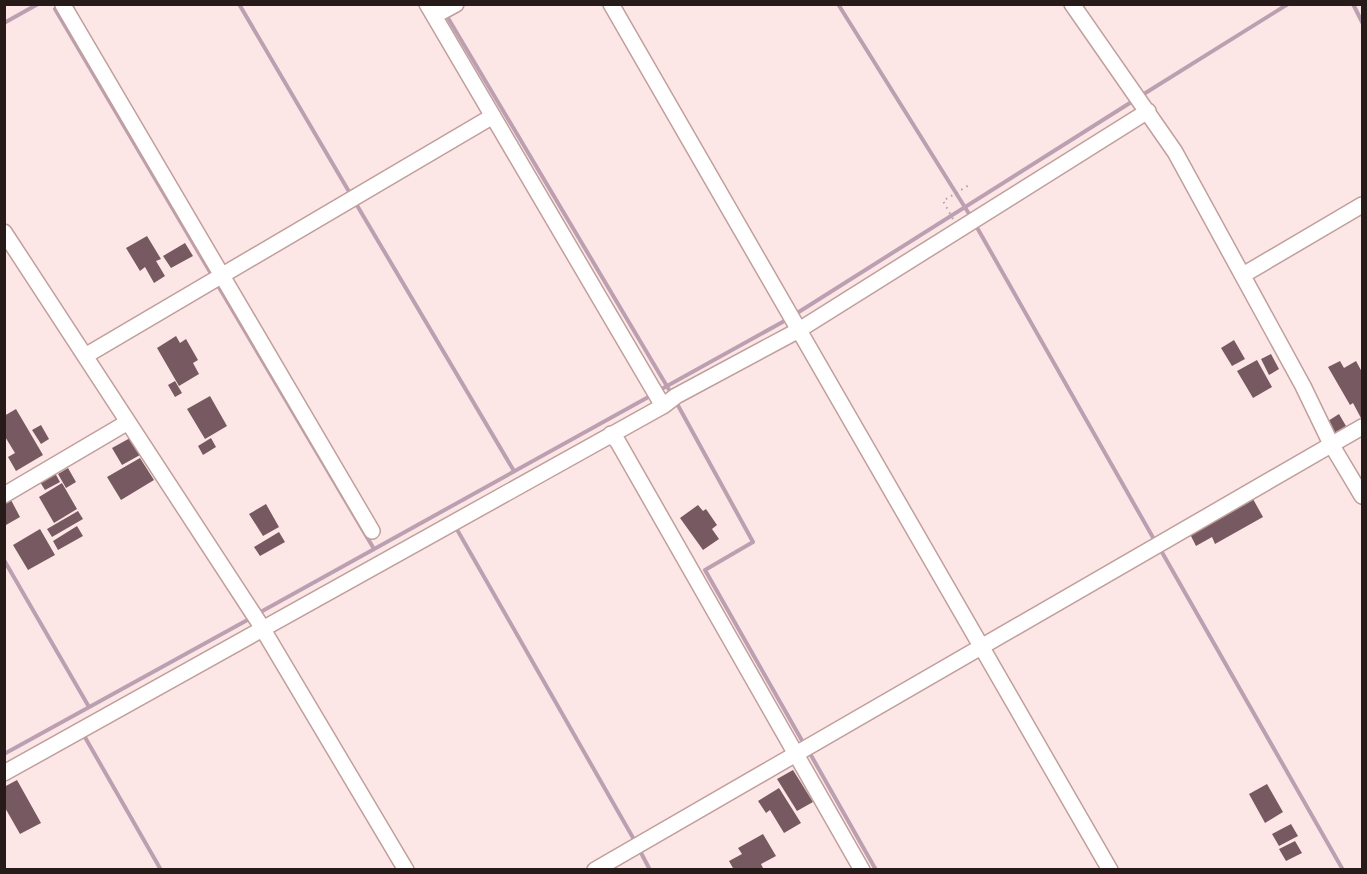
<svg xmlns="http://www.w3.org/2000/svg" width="1367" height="874" font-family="'Titillium Web',sans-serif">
<rect width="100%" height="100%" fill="#fde7e6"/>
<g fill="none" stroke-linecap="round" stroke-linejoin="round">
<path stroke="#bca0b1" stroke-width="4" d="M239,4l112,191
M838,4l133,213
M1353,4l9,18
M55,9l158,268
M445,13l226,380
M4,23l34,-19
M1139,97l149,-93
M355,202l159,269
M975,224l180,317
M217,284l157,265
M794,315l339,-214
M658,391l130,-72
M675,400l78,142 -48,28 99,174
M455,526l181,317
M1159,547l184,323
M4,560l85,147
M257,614l395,-219
M82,732l79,138
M808,750l68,120
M4,754l247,-136
M639,849l11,21"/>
</g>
<path fill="#775a61" d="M147,236l14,23 -5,2 9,15 -11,7 -9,-16 -5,4 -14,-23z
M185,243l8,13 -22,12 -8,-12z
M176,336l4,7 6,-4 12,21 -5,3 6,11 -20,12 -22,-38z
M1234,340l11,19 -13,7 -11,-18z
M1271,354l8,15 -10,6 -8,-16z
M1257,360l15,27 -19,11 -16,-27z
M1340,361l4,7 12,-7 6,11v48l-9,-17 -3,2 -22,-38z
M175,381l7,12 -7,4 -7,-12z
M210,396l17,30 -22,13 -18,-30z
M16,409l27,46 -27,16 -8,-14 7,-4 -11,-18v-19z
M1339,414l7,12 -12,7 -6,-12z
M41,425l8,14 -8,5 -9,-14z
M130,438l10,17 -18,10 -10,-17z
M211,438l5,9 -13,8 -5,-9z
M140,458l14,22 -33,20 -14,-23z
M68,468l8,14 -10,6 -8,-14z
M55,473l5,9 -15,8 -5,-8z
M62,483l15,26 -23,14 -15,-26z
M1253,499l10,18 -48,27 -3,-7 -16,9 -6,-12z
M11,500l9,17 -14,8 -2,-3v-18z
M266,504l13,23 -16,9 -14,-22z
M698,505l5,6 3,-2 11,16 -5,4 7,10 -16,11 -23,-32z
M78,511l5,8 -31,18 -5,-8z
M77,526l6,10 -25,14 -5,-9z
M40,529l15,26 -27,15 -15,-25z
M279,532l6,10 -25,14 -6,-9z
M793,770l20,32 -16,9 -20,-32z
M17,780l24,43 -21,11 -16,-28v-19z
M1267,784l16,28 -18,11 -16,-29z
M779,788l22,35 -17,10 -14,-23 -4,3 -8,-12z
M1291,824l7,12 -19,10 -7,-12z
M763,834l13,22 -15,8 3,6h-30l-5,-9 13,-7 -4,-6z
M1295,841l7,12 -16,8 -7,-12z"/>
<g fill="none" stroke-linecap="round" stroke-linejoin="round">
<g stroke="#c19f9d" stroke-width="18">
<path id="minor" d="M427,4l236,402
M611,4l499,866
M1072,4l103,148 128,234 28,58 31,52
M63,5l309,526
M434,16l22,-12
M4,232l254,389 148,249
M1243,275l119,-70
M85,356l408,-240
M611,434l7,8 244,428
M4,495l124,-73
M4,773l659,-367 13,-10 123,-66 349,-219
M595,870l767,-443"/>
</g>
<path stroke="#b19f9e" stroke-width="2" stroke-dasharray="1.5 4.5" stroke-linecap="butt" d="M953,219l-10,-18 26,-16"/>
<use href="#minor" stroke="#fff" stroke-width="15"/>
</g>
<rect width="1367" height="874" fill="none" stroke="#271b1a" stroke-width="12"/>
</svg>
